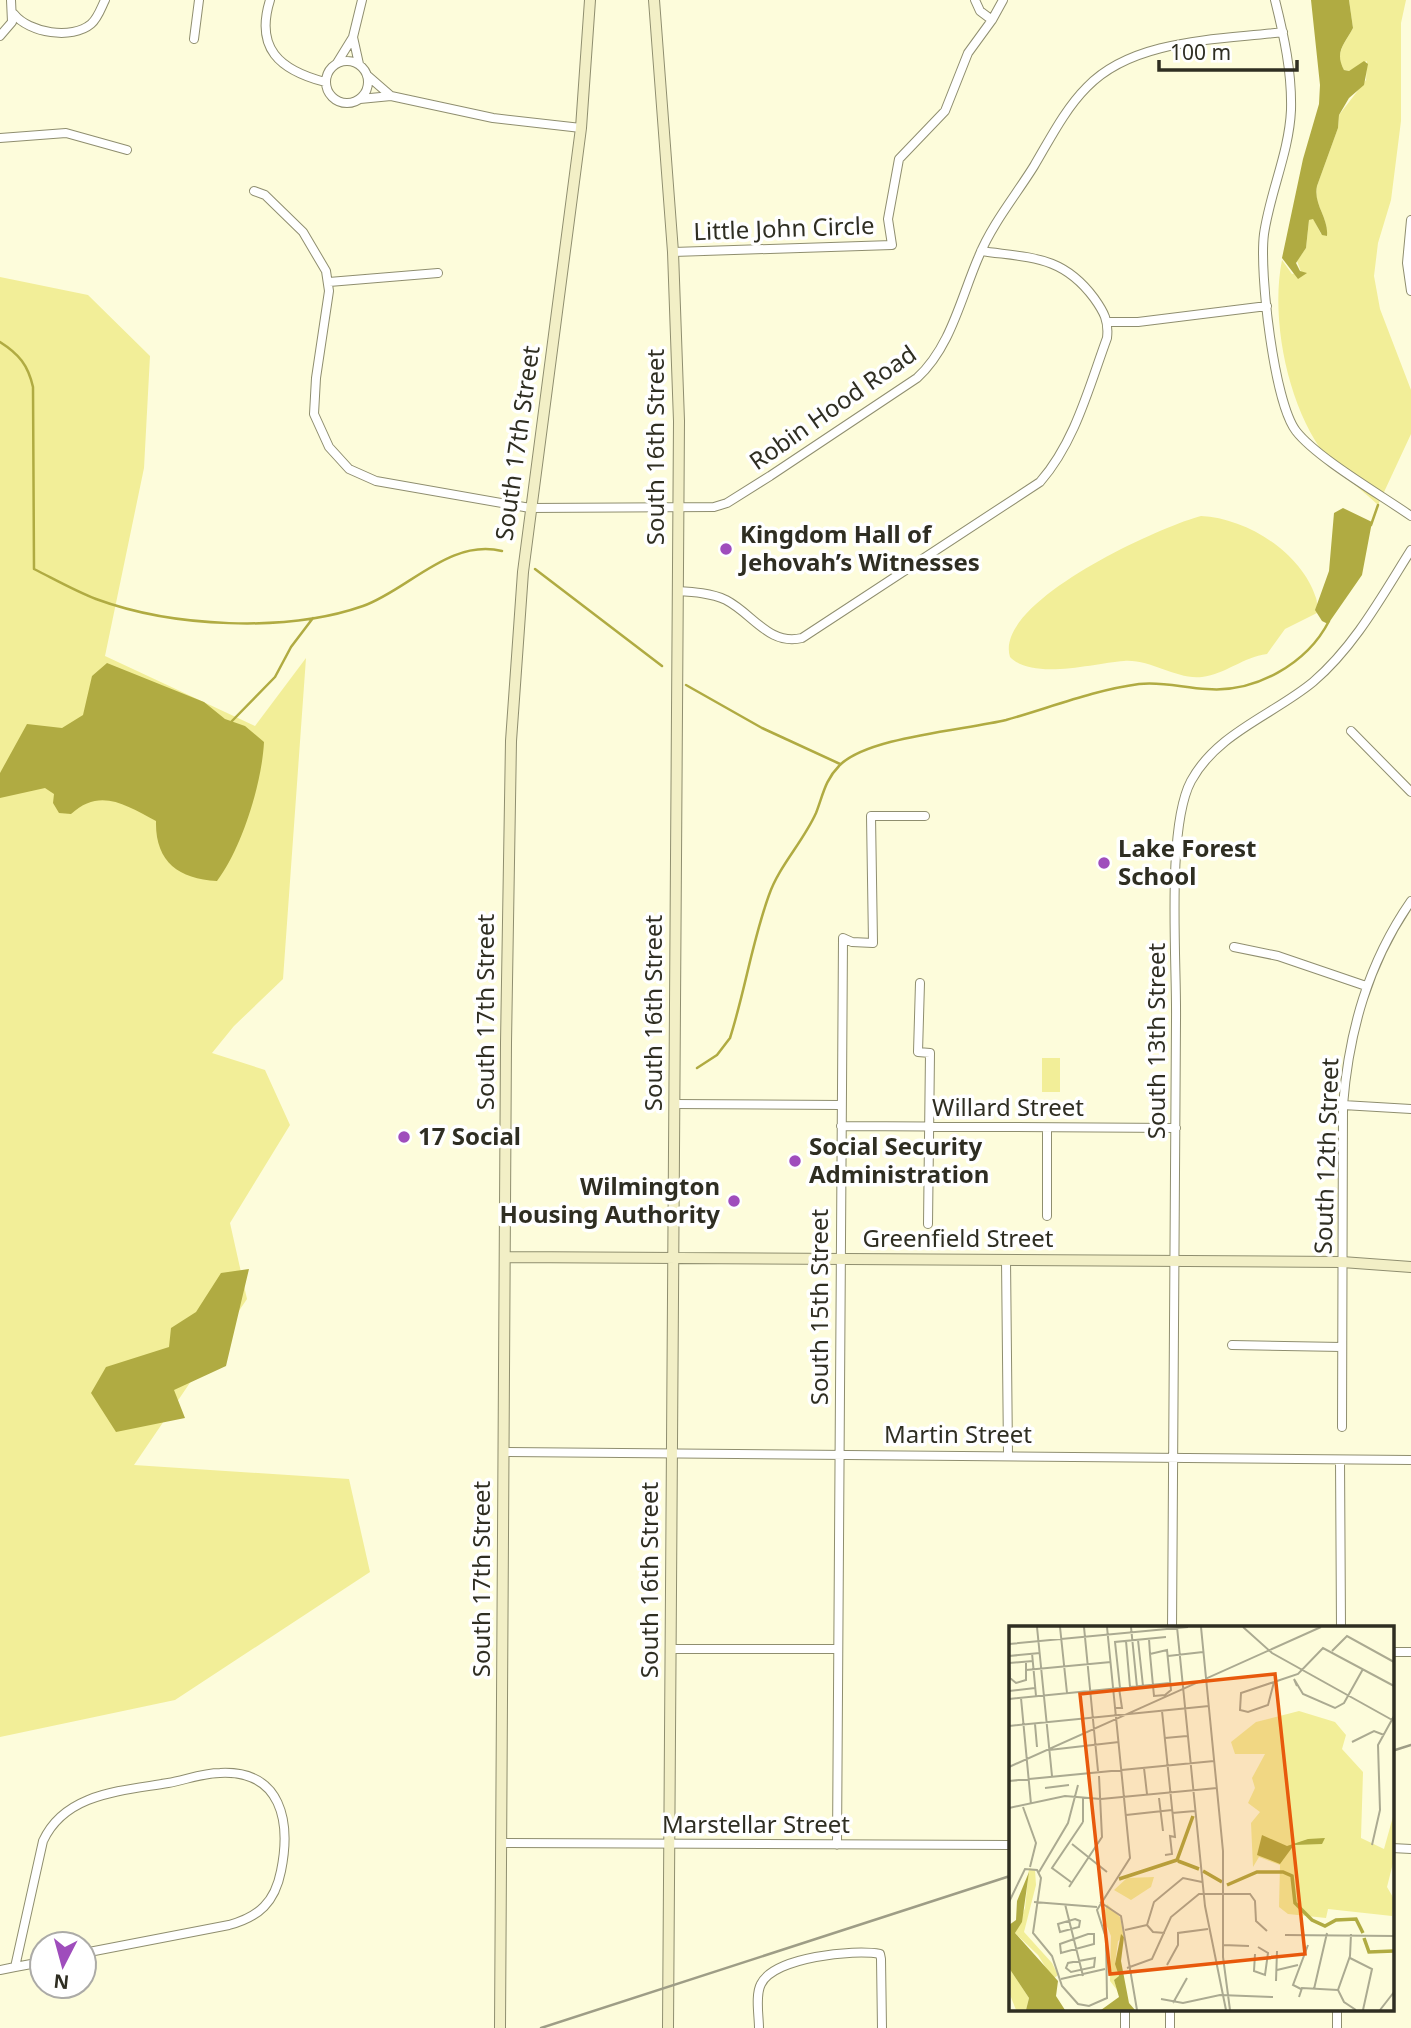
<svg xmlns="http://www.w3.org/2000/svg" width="1411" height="2028" font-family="'Noto Sans',sans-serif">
<rect width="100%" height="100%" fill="#fdfcdb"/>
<path fill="#f2ee98" d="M1349,0h57l-5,23v98l-10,79 -13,43 -4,33 6,33 31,81v44l-33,71c-17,-16 -37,-30 -52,-49 -38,-48 -56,-137 -44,-196l10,14 9,-2 -4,-11 9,-13 3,-28 4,-2 8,16 6,2c2,-18 -14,-32 -10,-50l21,-58 1,-13 27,-35 1,-19 -18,10 -5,-1c-10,-18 1,-26 9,-42z
M0,277l88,18 62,61 -6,112 -39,188 150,70 51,-68 -23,321 -49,47 -22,27 53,17 25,55 -60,98 17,76 -113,166 215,14 21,93 -195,128 -175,37z
M1201,516c46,2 101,37 115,82 2,5 0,10 1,15l-32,16 -18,25c-24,3 -41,20 -65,23 -26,3 -51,-18 -78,-16 -30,2 -91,20 -114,-4 -17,-55 149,-130 191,-141z
M1042,1058h18v34h-18z"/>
<path fill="#b0ab42" d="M1311,0h38l4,28c-8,16 -19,23 -9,42l5,1 15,-10 4,3 -4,21 -15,13 -10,17 -1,13 -21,58c-4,18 12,32 10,50l-5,-1 -9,-16 -4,1 -3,28 -10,15 4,8 7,2 -9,6 -16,-21 21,-99 16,-55 1,-19z
M1343,508l29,14 -10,53 -34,49 -6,-3 -7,-11 14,-39 5,-58z
M107,663l97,39 21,17 20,7 19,16c-2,41 -22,106 -47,139 -39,-2 -62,-20 -61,-60 -30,-16 -56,-34 -85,-7l-12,-1 -6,-10 1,-9 -9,-6 -45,10v-25l27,-49 35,4 21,-13 9,-39z
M249,1269l-23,97 -52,24 11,28 -69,14 -25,-39 15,-26 63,-20 2,-19 25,-16 25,-39z"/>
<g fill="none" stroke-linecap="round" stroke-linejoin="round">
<path stroke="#b0ab42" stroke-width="2.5" d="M0,342c19,12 28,23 33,45l1,182c20,10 41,22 62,30 76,28 190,34 267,7 45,-16 87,-68 139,-55
M1371,525l7,-20
M535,569l127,97
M686,685l76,43 78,36
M231,722l44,-45 16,-30 22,-29
M697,1068l20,-13 13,-17c15,-47 22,-96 39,-143 10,-29 34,-53 47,-82 7,-18 9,-33 23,-47 27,-29 126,-36 167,-46 43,-12 88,-30 133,-36 23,-3 45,4 68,5 48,4 100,-25 122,-68"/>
<g stroke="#8f8e6f" stroke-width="10">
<path id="street" d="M270,0c-15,48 9,70 55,82
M975,0l5,11 12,9 11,-20
M1275,0c9,36 17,72 16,110 -2,43 -21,82 -27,124 -5,38 10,168 32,197 21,27 85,64 115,85
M14,14c15,19 58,26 77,10 7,-6 10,-16 14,-24
M0,36l12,-14 -1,-22
M353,37l9,-37
M194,39l5,-39
M326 82a21 21 0 1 1 42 0a21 21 0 1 1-42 0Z
M337,63l16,-26 6,27
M391,96l102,22 88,10
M360,99l31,-3 -23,-20
M0,138l66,-5 61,17
M254,191l11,4 38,37 23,39 3,20 -13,87 -2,36 15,33 20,22 27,12 154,27 184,-1 13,-4 43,-27 147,-98c34,-31 44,-81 62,-122 13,-32 37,-61 55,-90 16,-27 31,-57 53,-79 47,-49 134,-47 196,-55
M1411,220l-4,43 4,28
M673,252l219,-7 -4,-26 11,-60 46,-48 23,-58 24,-33
M329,282l109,-9
M1108,322h30l129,-16
M677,591c17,1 34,2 49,9 27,14 43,46 76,38l238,-156c35,-40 49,-95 67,-144 2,-17 -3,-26 -13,-40 -32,-43 -64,-40 -113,-47
M1351,731l60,61
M1234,947l44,9 88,30
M920,983l-2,69 12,1 -2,171
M674,1104l167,1
M1343,1105l68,4
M841,1126l335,2
M1047,1216v-88
M1006,1259l2,195
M1232,1345l110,2
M1342,1427l1,-322c6,-74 25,-142 68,-204
M504,1452l907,8
M1340,1460l1,167
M1172,1627c2,-202 3,-404 4,-607 1,-57 -10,-192 15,-239 26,-48 82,-66 122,-99 42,-36 69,-86 98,-132
M671,1649h165
M1392,1652h19
M501,1843l509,2
M837,1845l6,-907 9,4 21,1 -2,-127h54
M1392,1848l19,1
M42,1962l-27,5 28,-126c22,-48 78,-50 125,-58 17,-3 35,-10 52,-10 62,-3 71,49 61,98 -6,31 -22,46 -52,54l-145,28
M0,1970l15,-3
M759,2028c0,-12 -4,-33 2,-44 13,-27 93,-35 119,-30l1,5 1,69
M1125,2028v-19
M1170,2028v-19
M1337,2028v-19"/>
</g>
<g stroke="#8f8e6f" stroke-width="12">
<path id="secondary" d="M654,0l19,252 6,169 -11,1607
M506,1257l836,5 69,5
M500,2028l6,-985 5,-302 12,-169 58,-444 9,-128"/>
</g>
<use href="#street" stroke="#fff" stroke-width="8"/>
<use href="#secondary" stroke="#f2efc6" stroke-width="10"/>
<path stroke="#9e9d86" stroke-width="2.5" d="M1392,1751l19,-6
M541,2028l469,-152"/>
</g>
<g fill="#9f4dbc" stroke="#fff" stroke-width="2.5">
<circle cx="726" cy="549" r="7"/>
<circle cx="1104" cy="863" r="7"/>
<circle cx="404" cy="1137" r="7"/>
<circle cx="795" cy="1161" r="7"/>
<circle cx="734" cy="1201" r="7"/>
</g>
<g text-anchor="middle" stroke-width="7" stroke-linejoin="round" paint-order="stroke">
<g font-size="24" fill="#2f2e22" stroke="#fff">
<text transform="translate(784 229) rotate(-2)" y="8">Little John Circle</text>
<text transform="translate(833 408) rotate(-35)" y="8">Robin Hood Road</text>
<text transform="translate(518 443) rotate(-82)" y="8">South 17th Street</text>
<text transform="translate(656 447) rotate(-90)" y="8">South 16th Street</text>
<text transform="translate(486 1012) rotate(-90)" y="8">South 17th Street</text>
<text transform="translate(654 1013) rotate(-90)" y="8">South 16th Street</text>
<text transform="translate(1157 1041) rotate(-90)" y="8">South 13th Street</text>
<text x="1008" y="1116">Willard Street</text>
<text transform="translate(1327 1156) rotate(-88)" y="8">South 12th Street</text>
<text x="958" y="1247">Greenfield Street</text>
<text transform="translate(820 1307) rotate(-90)" y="8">South 15th Street</text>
<text x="958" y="1443">Martin Street</text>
<text transform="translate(482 1579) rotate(-90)" y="8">South 17th Street</text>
<text transform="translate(650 1580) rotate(-90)" y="8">South 16th Street</text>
<text x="756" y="1833">Marstellar Street</text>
</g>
<g font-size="24" font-weight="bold" fill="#2f2e22" stroke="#fff" text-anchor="start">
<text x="740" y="543">Kingdom Hall of<tspan x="740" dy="28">Jehovah’s Witnesses</tspan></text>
<text x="1118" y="857">Lake Forest<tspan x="1118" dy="28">School</tspan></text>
<text x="418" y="1145">17 Social</text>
<text x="809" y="1155">Social Security<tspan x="809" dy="28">Administration</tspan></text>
<text x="720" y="1195" text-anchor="end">Wilmington<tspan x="720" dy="28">Housing Authority</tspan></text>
</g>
</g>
<g transform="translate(1009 1626)">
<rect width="385" height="385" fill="#fdfcdb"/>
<path d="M290,85l36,11 11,13 -4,14 21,23 -2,66 23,11 10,-36v46l-7,28 7,12 -2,17 -64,-7 -2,9 -38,-4 -9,-7 1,-42 -21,-8 -6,10 -2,-44 9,-11 -12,-9 7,-15 -3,-10 13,-24h-30l-4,-12 25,-20zM20,242l6,2 1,15 -12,47 28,31 6,12 -5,4 -15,-24 -23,-22 10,-25zM145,251l-3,10 -20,13 -17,-10 13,-12zM98,278l13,13 4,19 -6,5 -3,23 4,1v12l-5,3 3,10 -7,-9 1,-45 -8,-19zM0,342l20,30 -3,12h-10l-7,-18z" fill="#f2ee98"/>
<path d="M253,209l25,11 21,-7 17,-1 -3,6 -28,1 -14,19 -23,-9zM20,246l-7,50 -7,11 43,48 -2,15 9,14h-39l3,-12 -20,-30v-43l7,-5 1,-19zM112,308l3,3 -3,24 8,42 6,7h-34l18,-13 -5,-17 5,-4 -4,-12z" fill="#b0ab42"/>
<path fill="none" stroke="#b0ab42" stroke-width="3.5" d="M169,235l21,8M194,245l19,11M110,253l58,-19 16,-44M218,259l30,-13h26l9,4 3,27 17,17 13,6 11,-6 20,-1 7,14M355,312l5,14 25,-1"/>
<path fill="none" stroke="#abaa91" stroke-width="2" d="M28,1l15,149M51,1l7,66M75,1l14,144M122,1l6,60M168,1l28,279 21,104M192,1l22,224v106l7,53M234,1l29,26 122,68M140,13l1,15 4,42 11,-1 6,-5 -4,-40 -17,4M129,14l5,46M117,15l4,46M0,18l179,-17M323,25l15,-15 47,26M23,27l4,43M0,30l31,-3M159,30l35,-4M0,36l1,16 6,5 10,-3v-18M0,37l24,-2M17,44l85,-8M265,56l24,-8 25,-26 71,38M265,56l-6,23 -20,7 -8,-2 1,-17zM288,60l-3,-7 9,15 32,14 9,-5 19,-34M111,62l-5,-46 51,-5M0,65l26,-3M12,72l10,106M0,73l161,-16M107,82h6l-3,-20M153,85l13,126 -5,-1 2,18 -7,1M26,98l2,23M0,100l200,-20M156,112l22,-2M343,116l22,-11 10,4M40,124l70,-8M0,141l312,-140M135,142l3,26M0,155l205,-20M36,162l24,-3M74,172v24M150,172l4,33M14,181l13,36 -6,24M0,182l56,-12 36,3 116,-11M163,187l23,-2M117,189l46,-5M63,218l35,28M363,219l8,-35 -2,-65 16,-29M30,246l29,-49 10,-38M62,256l-19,-14 31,-46M60,261l33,-50 -3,-61M0,276l16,-33 12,1 4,8 -8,55 19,23 10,30 16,18 11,2 18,-8 -1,-60 -9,-28 33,-52 -23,-231M25,276l63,5M91,276l21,14 16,94M56,278l18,72M66,293l5,2 -1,6 -19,5 -2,-8zM138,299l7,-23 29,-24 19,4M138,299l6,7 12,1M116,304l22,-5M79,308h6v10l-33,9 -1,-9zM342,308l-1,22 -12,34 6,12 12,8M276,309l109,1M214,319l26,1M246,328l-1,17 11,4 3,-22 -10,-6M86,332l-1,9 -23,5 -5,-4 2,-5zM341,332l22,11 -9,41M158,339l11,-20v-12l30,-4M118,342l25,-9 19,-42 28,-23h51l5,7 1,20 11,10M268,344l21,-5M52,353l44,-10M267,355l1,-30M292,363l-8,-4 15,-40M305,363l13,-56M290,371l3,-9 36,2M152,373l22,4 37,-8 53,2M164,377l14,-25M371,384l14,-18"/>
<path fill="#e8590c" fill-opacity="0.15" stroke="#e8590c" stroke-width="3.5" d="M266,48l30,280 -195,20 -30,-280z"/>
<rect width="385" height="385" fill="none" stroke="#2f2e22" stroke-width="3.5"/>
</g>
<g transform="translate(63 1965) rotate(186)"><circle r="33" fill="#ffffff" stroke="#acaba7" stroke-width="2"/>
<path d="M0-5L12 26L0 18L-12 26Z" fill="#9f4dbc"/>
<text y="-10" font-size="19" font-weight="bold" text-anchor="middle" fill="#2f2e22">N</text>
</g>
<path d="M1159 60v10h138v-10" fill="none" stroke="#2f2e22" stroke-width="3.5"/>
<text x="1170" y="60" font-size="21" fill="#2f2e22" stroke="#ffffff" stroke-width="5" paint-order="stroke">100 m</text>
</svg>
